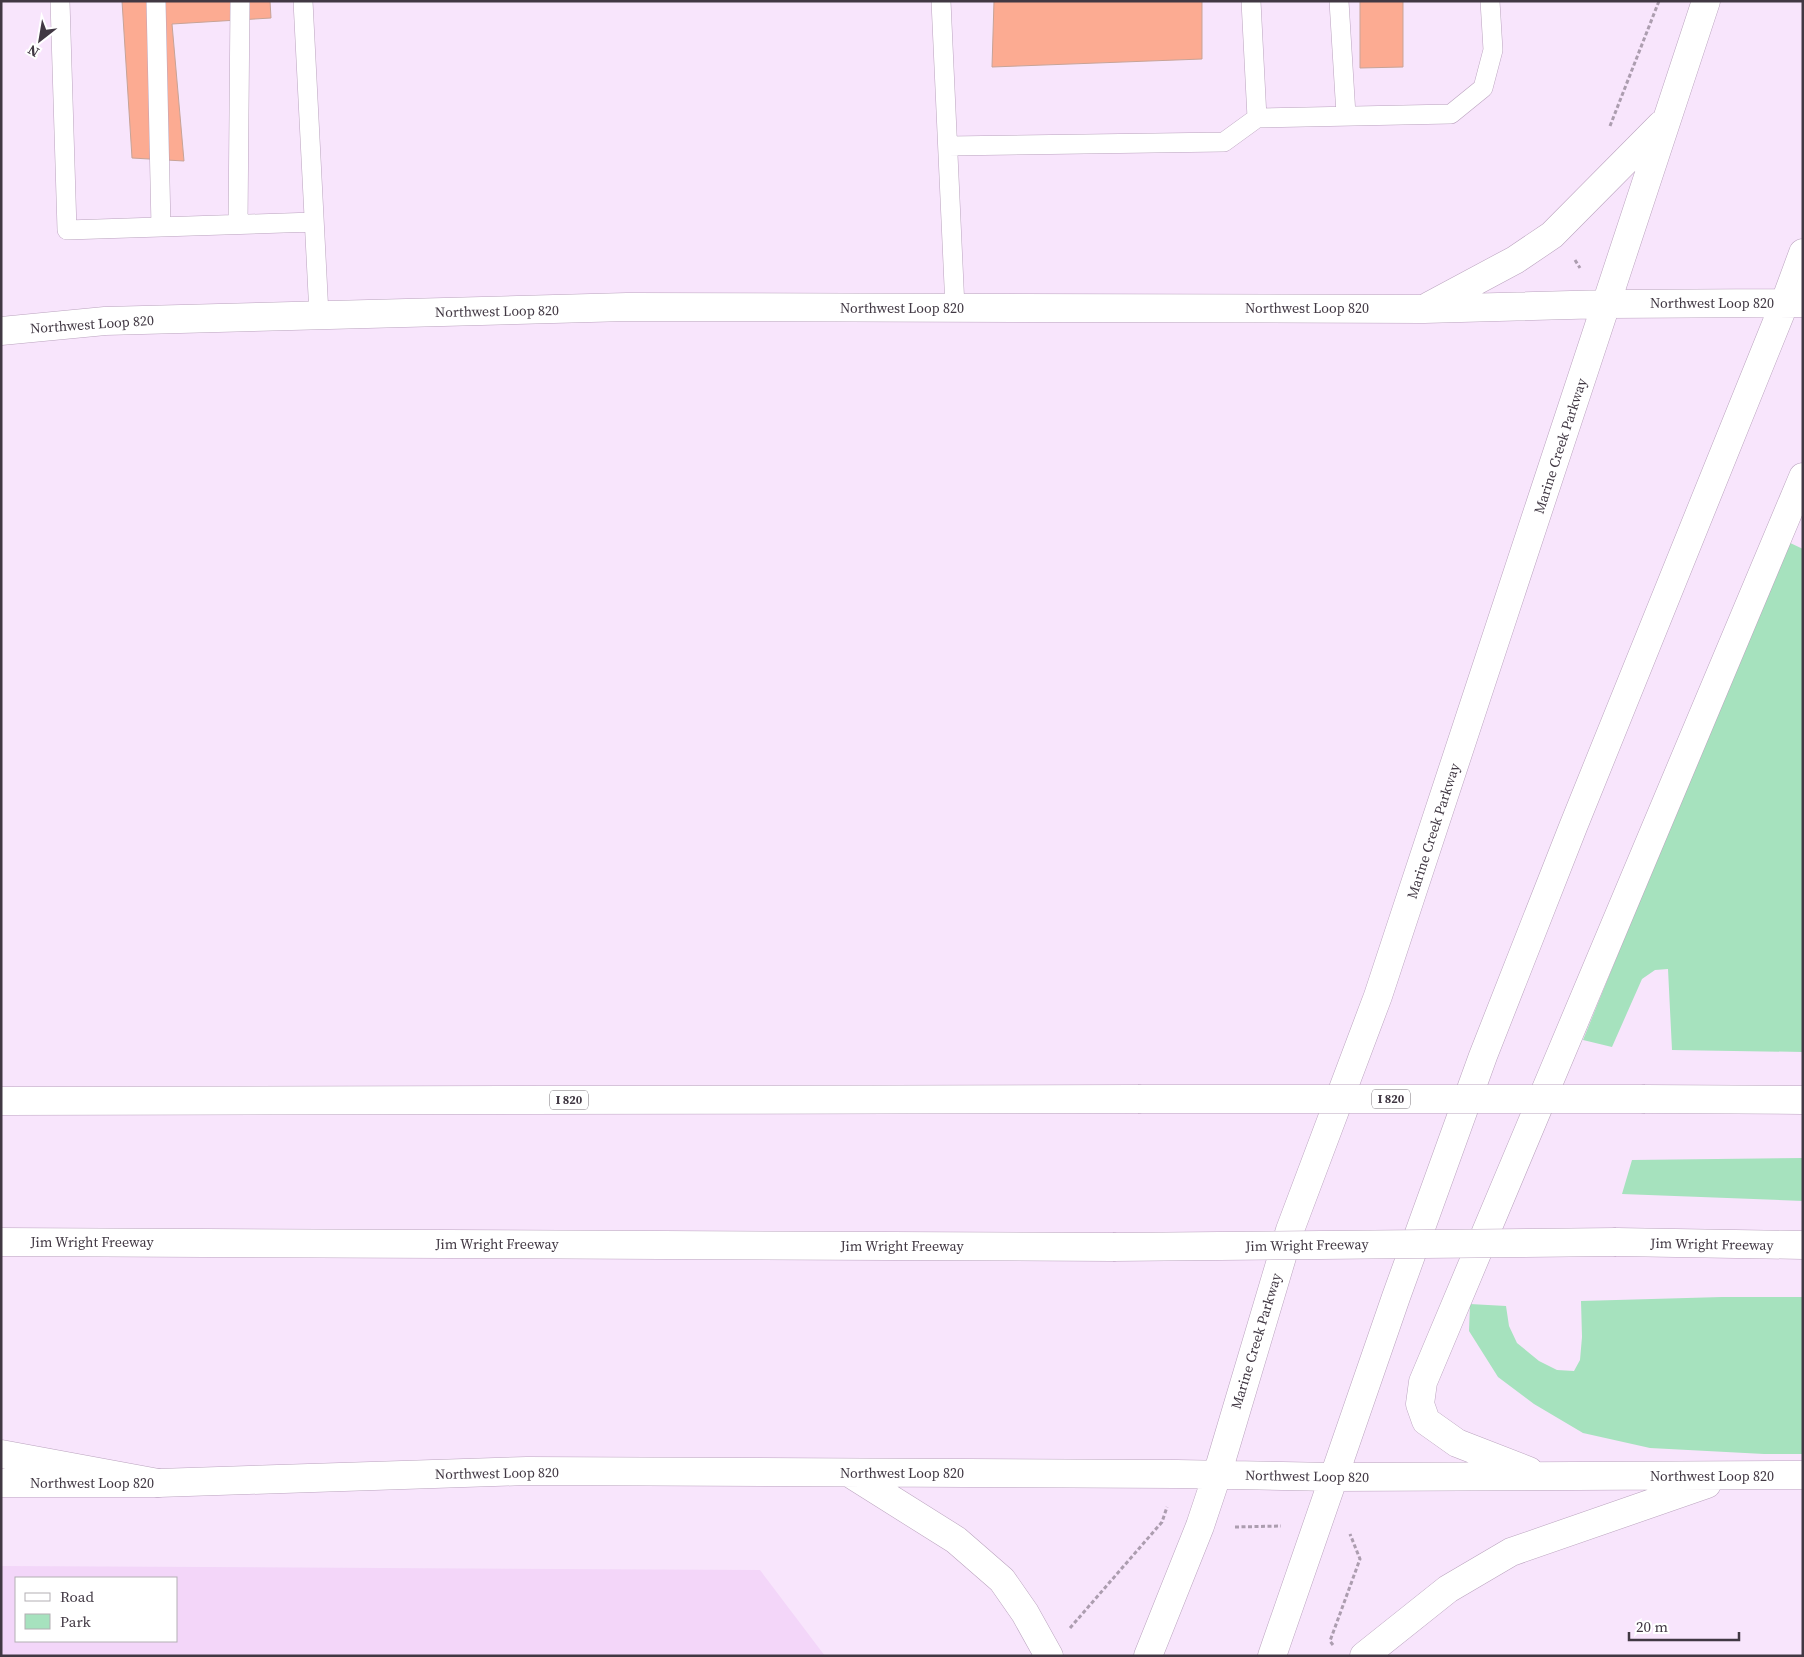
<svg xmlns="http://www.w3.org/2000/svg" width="1804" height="1657" font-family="'Source Serif 4',serif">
<rect width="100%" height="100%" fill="#f8e5fc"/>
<path fill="#f3d6f9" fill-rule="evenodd" d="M1,1566l759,4 65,86h-824zM16,1578h160v63h-160z"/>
<path fill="#a6e2be" d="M1786,541l17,8v503l-131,-2 -4,-81 -13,1 -13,9 -30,68 -29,-7z
M1803,1158v43l-181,-7 10,-34z
M1722,1297h81v157h-39l-114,-6 -67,-15 -49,-29 -36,-27 -29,-46 1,-27 36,2 3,20 8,17 22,18 18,9 17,1 6,-11 2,-23 -1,-36z"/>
<path fill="#fcab92" stroke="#c7a397" d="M122,1h148l1,17 -99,6 12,137 -52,-3z
M994,1h208v58l-210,8z
M1360,1h43v66l-43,1z"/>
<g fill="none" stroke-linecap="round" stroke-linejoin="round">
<g stroke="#baa3be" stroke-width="20">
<path id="lane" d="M60,1l7,229 247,-8
M156,1l5,226
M303,1l16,314
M941,1l14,307
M1339,1l7,114
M1257,118l194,-4 32,-26 10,-38 -3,-49
M948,146l276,-4 33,-24 -6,-117
M238,224l2,-223"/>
</g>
<g stroke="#baa3be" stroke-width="29">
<path id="secondary" d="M1429,306l86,-46 37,-25 109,-110
M1,331l104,-10 522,-14 797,2 184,-5 195,-1
M1529,1471l-72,-28 -31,-22 -6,-17 3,-22 380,-905
M851,1474l105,66 46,40 23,33 24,43
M1,1483h157l369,-12 650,3 156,3 470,-2
M1148,1656l52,-130 17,-51 73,-245 88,-234 328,-995
M1272,1656l124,-359 87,-241 90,-229 212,-525 18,-49
M1364,1656l84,-67 63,-37 196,-68"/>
</g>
<g stroke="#baa3be" stroke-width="29">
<path id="highway" d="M1645,1099l158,1
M1,1101l1137,-2
M1,1242l1112,5
M1616,1242l187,3
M1,1454l157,29"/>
</g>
<path stroke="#ac9daf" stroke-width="3" stroke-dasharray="4 2.5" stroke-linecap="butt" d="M1610,126l49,-125
M1575,260l5,8
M1235,1527l46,-1
M1070,1628l92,-106 5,-15
M1333,1645l-3,-4 30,-82 -10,-25"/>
<use href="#lane" stroke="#fff" stroke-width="19"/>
<use href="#secondary" stroke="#fff" stroke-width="28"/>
<use href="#highway" stroke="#fff" stroke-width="28"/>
<g stroke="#baa3be" stroke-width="29" stroke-linecap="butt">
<path id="highway-bridge" d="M1138,1099h507
M1113,1247l503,-5"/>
</g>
<use href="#highway-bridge" stroke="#fff" stroke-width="28"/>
</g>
<g text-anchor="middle" stroke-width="5" stroke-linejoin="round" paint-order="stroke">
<g fill="#fff" stroke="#7a747b" stroke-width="1">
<rect x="1372" y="1089.5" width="38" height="19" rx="4"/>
<rect x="550" y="1090.5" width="38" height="19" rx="4"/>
</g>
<g font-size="12" font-weight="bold" fill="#413843">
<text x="1391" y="1103">I 820</text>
<text x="569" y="1104">I 820</text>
</g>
<g font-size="14" fill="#413843" stroke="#fff">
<text x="1712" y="308">Northwest Loop 820</text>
<text x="902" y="313">Northwest Loop 820</text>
<text x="1307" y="313">Northwest Loop 820</text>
<text transform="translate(497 311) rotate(-1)" y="5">Northwest Loop 820</text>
<text transform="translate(92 324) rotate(-4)" y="5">Northwest Loop 820</text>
<text transform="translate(1560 446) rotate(-72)" y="5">Marine Creek Parkway</text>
<text transform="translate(1433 831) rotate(-72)" y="5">Marine Creek Parkway</text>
<text x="92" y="1247">Jim Wright Freeway</text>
<text x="497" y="1249">Jim Wright Freeway</text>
<text transform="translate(1712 1244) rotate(1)" y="5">Jim Wright Freeway</text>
<text transform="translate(1307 1245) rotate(-1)" y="5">Jim Wright Freeway</text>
<text x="902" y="1251">Jim Wright Freeway</text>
<text transform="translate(1256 1341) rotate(-73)" y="5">Marine Creek Parkway</text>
<text transform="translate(497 1473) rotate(-1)" y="5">Northwest Loop 820</text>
<text x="902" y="1478">Northwest Loop 820</text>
<text transform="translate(1307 1476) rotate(1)" y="5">Northwest Loop 820</text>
<text x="1712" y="1481">Northwest Loop 820</text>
<text x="92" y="1488">Northwest Loop 820</text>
</g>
</g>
<rect width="1804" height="1657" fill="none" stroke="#413843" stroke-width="5"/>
<rect x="15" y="1577" width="162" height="65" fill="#ffffff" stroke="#b3afb4"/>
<rect x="25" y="1593" width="25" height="8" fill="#ffffff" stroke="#b3afb4"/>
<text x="60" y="1602" font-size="15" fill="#413843">Road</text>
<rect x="25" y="1614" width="25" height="15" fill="#a6e2be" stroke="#b3afb4"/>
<text x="60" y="1627" font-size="15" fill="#413843">Park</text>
<g transform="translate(40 40) rotate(211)" stroke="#ffffff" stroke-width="4" paint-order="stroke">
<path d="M0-4L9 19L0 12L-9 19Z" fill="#413843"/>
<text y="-8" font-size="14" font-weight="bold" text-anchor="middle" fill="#413843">N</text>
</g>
<path d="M1629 1632v8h110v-8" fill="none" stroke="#413843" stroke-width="2.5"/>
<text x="1636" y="1632" font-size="15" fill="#413843" stroke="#ffffff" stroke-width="4" paint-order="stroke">20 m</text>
</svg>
